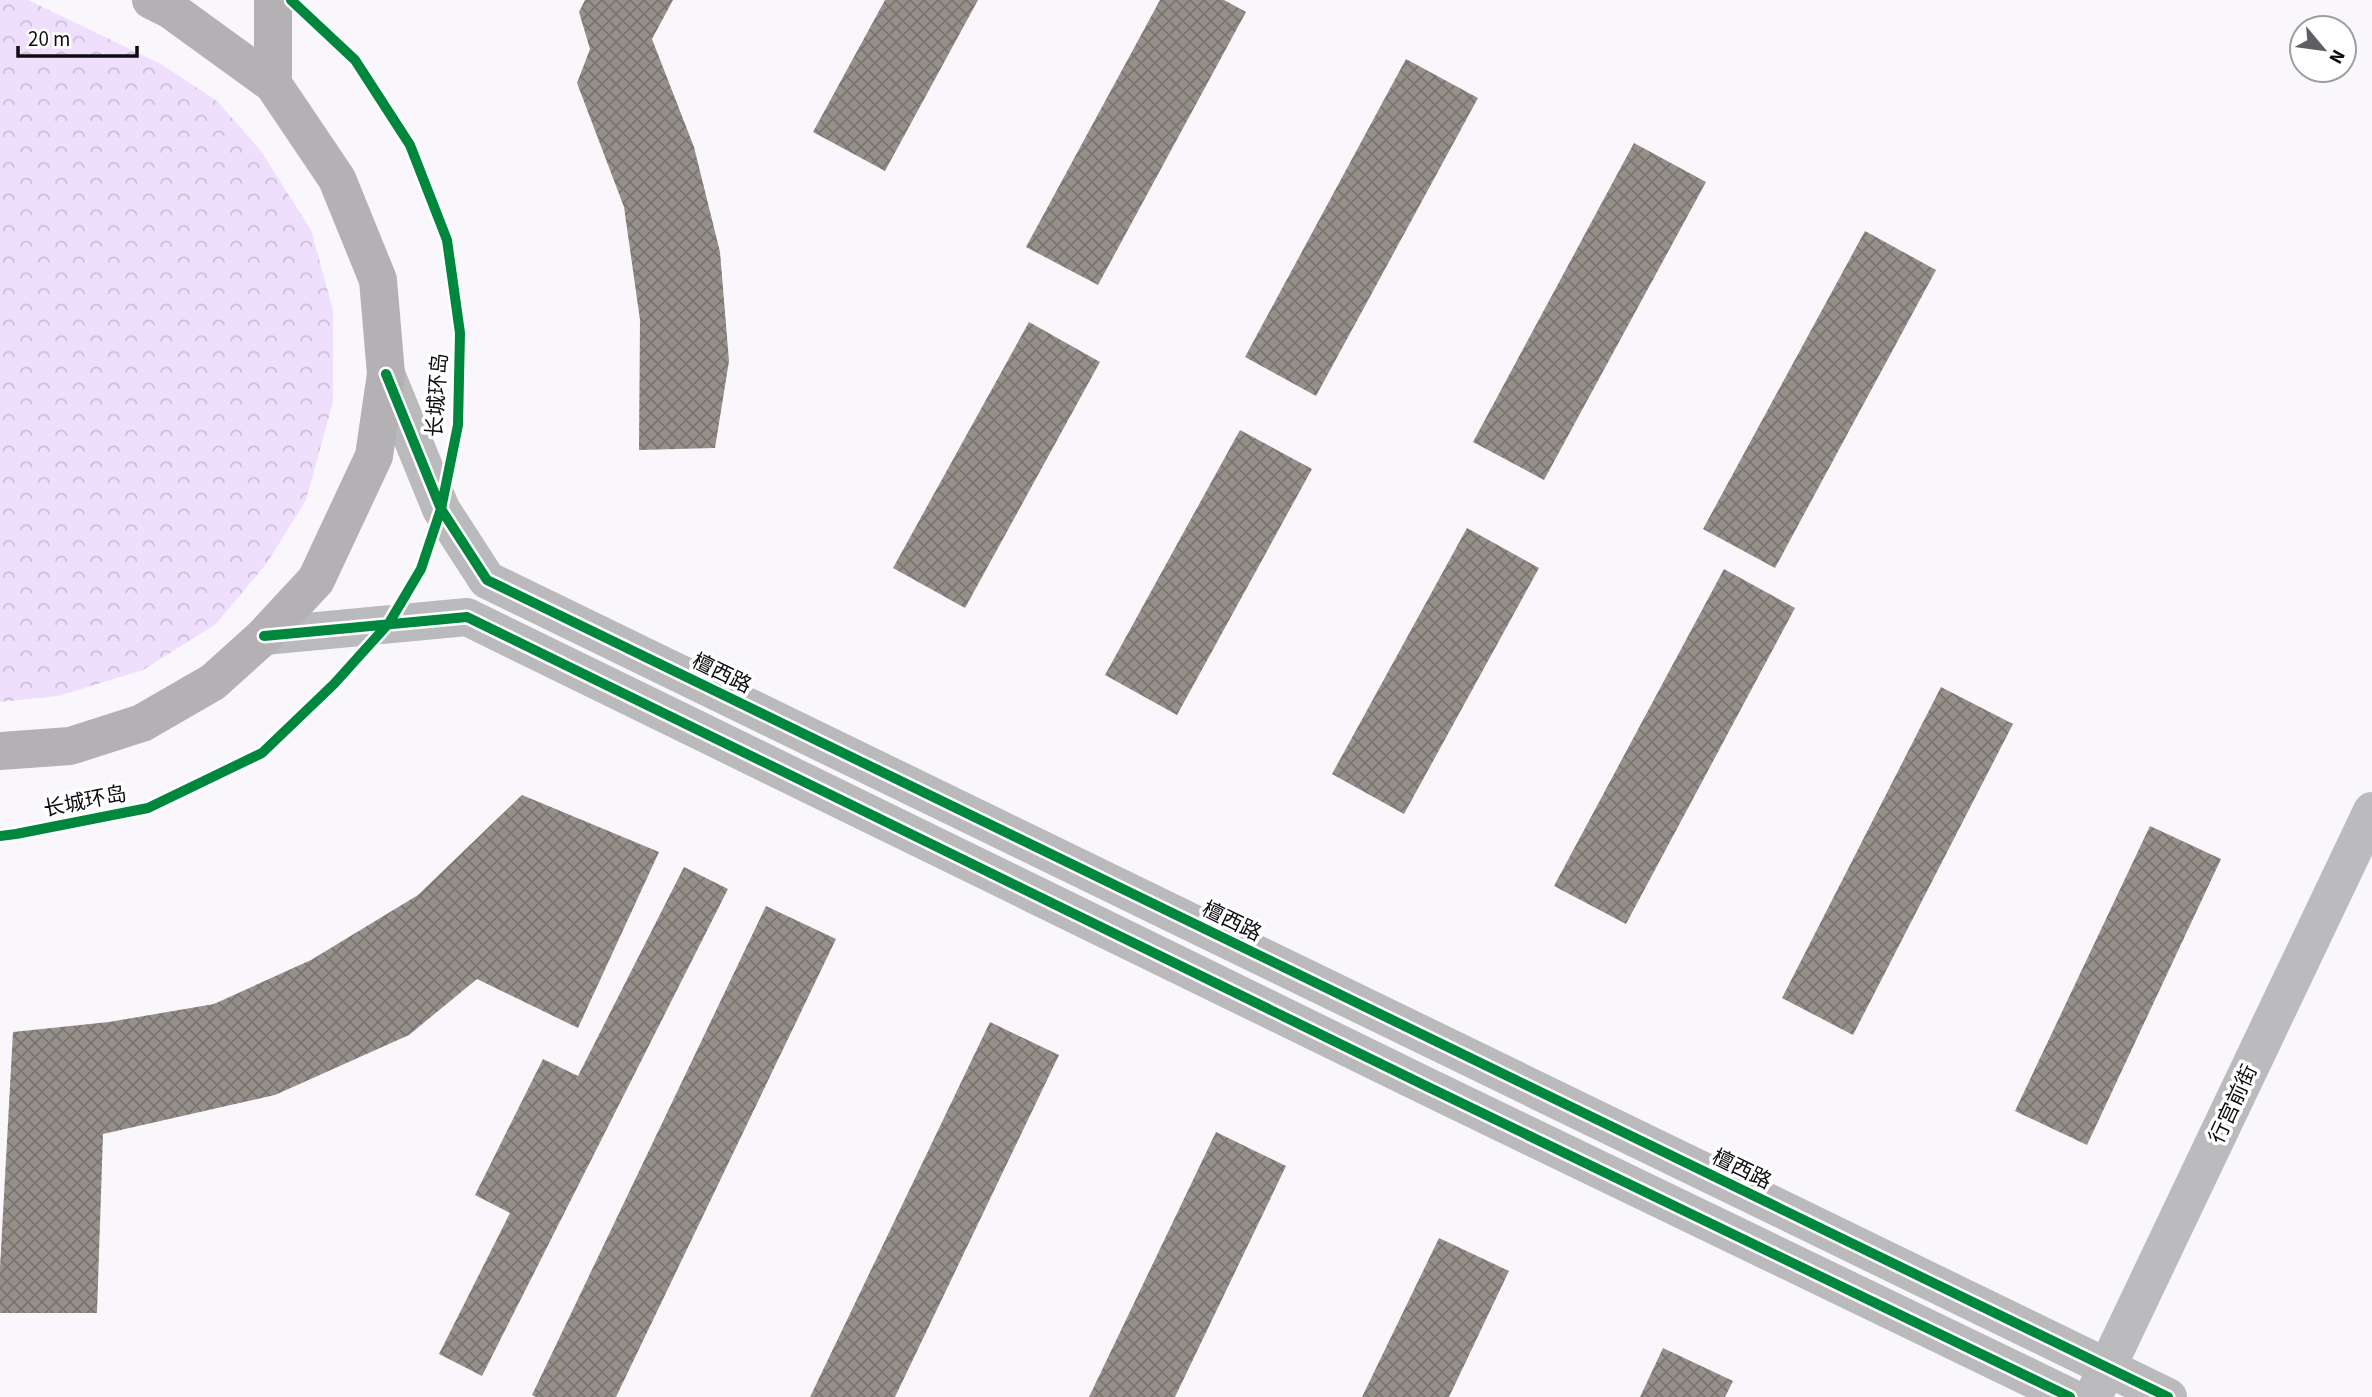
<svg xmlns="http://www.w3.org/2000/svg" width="2372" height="1397" font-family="'Source Sans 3','Noto Sans SC',sans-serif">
<defs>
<pattern id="park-crowns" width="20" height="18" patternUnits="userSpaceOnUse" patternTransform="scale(1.75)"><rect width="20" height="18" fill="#efdffd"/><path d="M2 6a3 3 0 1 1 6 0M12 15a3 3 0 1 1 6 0" fill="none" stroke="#ccbed8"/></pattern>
<pattern id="building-cross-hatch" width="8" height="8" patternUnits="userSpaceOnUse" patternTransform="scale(1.75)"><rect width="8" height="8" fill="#96908a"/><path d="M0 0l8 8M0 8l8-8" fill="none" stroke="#79746f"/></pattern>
</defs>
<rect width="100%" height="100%" fill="#faf7fc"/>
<path fill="url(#park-crowns)" d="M0,0h28l133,64 56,37 44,50 50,79 22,80v92l-27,98 -39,63 -51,61 -73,46 -85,26 -58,6z"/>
<path fill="url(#building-cross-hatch)" d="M585,0h88l-21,39 42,108 26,105 9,109 -14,87 -76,2 1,-130 -16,-113 -47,-124 13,-34 -11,-37z
M885,0h93l-93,171 -72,-39z
M1160,0h64l22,12 -148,273 -72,-38z
M1406,59l72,39 -162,298 -71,-39z
M1634,143l72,39 -162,298 -71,-38z
M1865,231l71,39 -161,298 -72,-39z
M1029,322l71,40 -135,246 -72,-40z
M1240,430l72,39 -135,246 -72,-40z
M1467,528l72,40 -135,246 -72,-40z
M1724,569l71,39 -169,316 -72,-38z
M1941,687l72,37 -160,311 -71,-37z
M522,795l137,57 -81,176 -101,-49 -68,56 -134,60 -172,39 -6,179h-97v-45l13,-236 96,-10 105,-18 97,-44 107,-65z
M2150,826l71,33 -134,286 -72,-34z
M684,867l44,22 -246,487 -43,-22 71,-141 -35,-18 68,-136 35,17z
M766,906l70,33 -220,458h-80l-4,-2z
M990,1022l69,33 -164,342h-85z
M1216,1132l70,34 -111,231h-86z
M1439,1238l70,33 -60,126h-87z
M1663,1348l70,33 -8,16h-85z"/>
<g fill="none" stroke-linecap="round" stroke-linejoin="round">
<path stroke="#bbbabc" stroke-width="38" d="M2093,1397l279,-586"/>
<path stroke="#bab9bc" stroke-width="38" d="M386,374l55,135 46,71 1681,817
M264,636l203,-19 959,469 644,311"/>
<path stroke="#b4b1b5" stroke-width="38" d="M273,84v-84
M0,751l70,-5 72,-23 71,-41 51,-46 52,-56 58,-124 12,-82 -8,-94 -41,-101 -64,-95 -102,-74 -20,-10"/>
<g stroke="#fff" stroke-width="15">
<path id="cycleway" d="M386,374l55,135 46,71 1681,817
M264,636l203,-19 959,469 644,311
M0,836l16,-2 132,-26 114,-55 72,-69 55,-61 32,-54 20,-60 17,-84 2,-92 -13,-93 -37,-95 -55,-85 -64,-60"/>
</g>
<use href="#cycleway" stroke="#00873e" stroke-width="10"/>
</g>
<g text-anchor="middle" stroke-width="7" stroke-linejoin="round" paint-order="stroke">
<g font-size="21" fill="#0e0c10" stroke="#fff">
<text transform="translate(437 395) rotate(-86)" y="7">长城环岛</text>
<text transform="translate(722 673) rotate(26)" y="7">檀西路</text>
<text transform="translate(85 801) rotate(-11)" y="7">长城环岛</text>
<text transform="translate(1232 921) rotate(26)" y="7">檀西路</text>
<text transform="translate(2233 1104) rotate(-65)" y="7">行宫前街</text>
<text transform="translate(1742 1169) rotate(26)" y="7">檀西路</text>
</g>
</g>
<g transform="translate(2323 49) rotate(119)"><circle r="33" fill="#ffffff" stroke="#9f9e9f" stroke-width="2"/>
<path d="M0-5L12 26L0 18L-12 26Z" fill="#615e63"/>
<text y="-10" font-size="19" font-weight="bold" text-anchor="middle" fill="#0e0c10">N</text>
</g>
<path d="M18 46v10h119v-10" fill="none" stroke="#0e0c10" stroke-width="3.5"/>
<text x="28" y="46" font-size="21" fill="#0e0c10" stroke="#ffffff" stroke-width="5" paint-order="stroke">20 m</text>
</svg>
